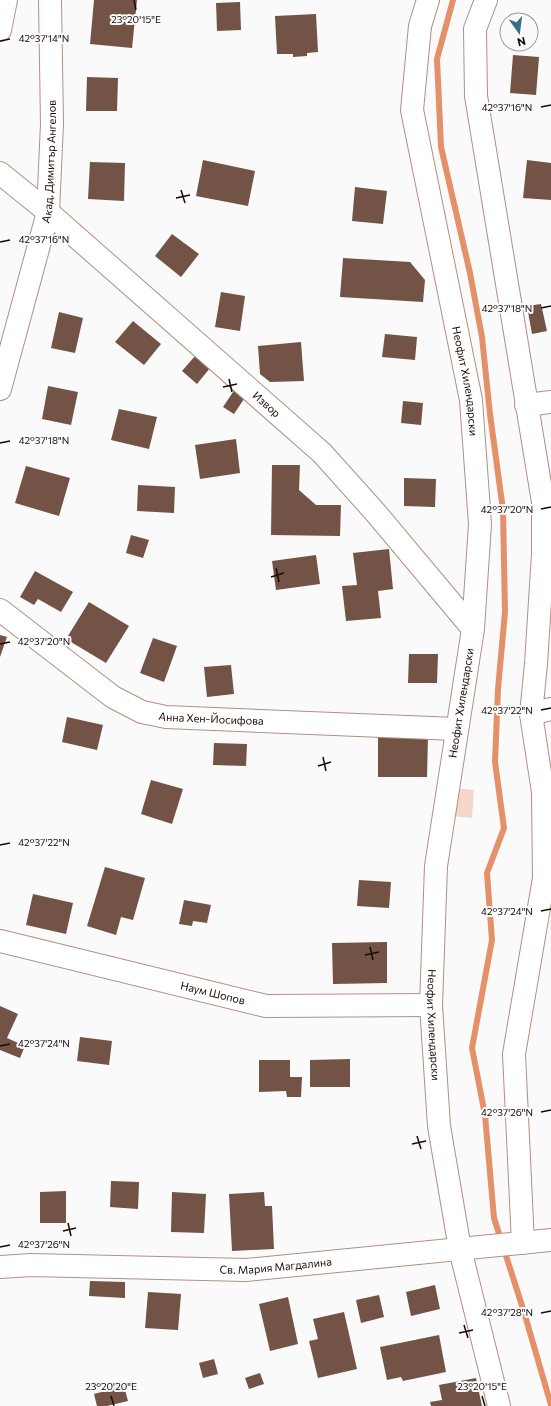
<svg xmlns="http://www.w3.org/2000/svg" width="551" height="1406" font-family="Commissioner,sans-serif">
<rect width="100%" height="100%" fill="#fafafa"/>
<path fill="#f5d7ca" d="M454,788l20,2 -2,28 -20,-2z"/>
<g fill="none" stroke-linecap="round" stroke-linejoin="round">
<path stroke="#e49069" stroke-width="6" d="M453,0l-16,59 4,88 29,126 12,64 8,77 13,96 2,102 -7,77 -3,73 9,66 -17,45 5,67 -20,108 13,67 9,103 30,94 27,93"/>
</g>
<path fill="#725345" d="M94,0h43l-5,48 -42,-4z
M240,2l1,28 -24,1 -1,-28z
M316,14l2,38 -11,1v3l-14,1v-3h-16l-2,-38z
M513,55l26,2 -3,38 -26,-2z
M87,77l31,1 -1,33h-31z
M203,160l52,11 -7,35 -52,-10z
M527,160l24,3v37l-28,-2z
M90,162l35,1 -1,38 -36,-2z
M355,187l32,4 -4,33 -31,-3z
M172,234l27,20 -18,23 -26,-21z
M343,258l67,4 15,18 -2,22 -83,-5z
M221,292l24,4 -5,35 -25,-4z
M541,304l6,27 -15,3 -5,-28z
M59,312l24,6 -8,35 -24,-5z
M133,321l28,23 -17,21 -29,-23z
M385,334l32,3 -2,23 -33,-3z
M301,342l3,39 -34,1 -10,-8 -2,-28z
M195,356l15,12 -13,16 -15,-13z
M48,386l30,6 -7,33 -29,-6z
M235,389l11,7 -12,18 -11,-7z
M403,401l20,2 -2,22 -20,-2z
M119,409l38,8 -8,32 -38,-9z
M236,439l4,34 -40,6 -5,-34z
M272,465h28l-1,25 17,15h25l-1,31 -69,-1z
M26,466l44,12 -11,38 -44,-13z
M404,478l32,1 -1,28 -31,-1z
M138,485l37,2 -1,26 -37,-2z
M131,535l18,5 -6,18 -17,-5z
M389,549l4,40 -15,2 3,27 -35,3 -4,-35 15,-1 -4,-32z
M316,555l4,29 -44,6 -4,-29z
M35,571l38,21 -12,20 -23,-13 -4,6 -14,-8z
M89,602l40,24 -23,37 -40,-24z
M0,635l7,2 -7,20z
M153,638l24,8 -13,36 -24,-9z
M409,654h29l-1,29h-29z
M231,665l3,29 -27,3 -3,-30z
M67,717l36,8 -6,25 -35,-8z
M378,737h50l-1,40h-49z
M214,743l33,1 -1,22 -33,-1z
M151,780l32,9 -11,35 -31,-10z
M105,867l40,11 -12,42 -12,-3 -5,18 -29,-9z
M359,880l32,2 -2,26 -32,-2z
M33,894l40,9 -7,31 -40,-9z
M184,900l27,5 -4,18 -14,-2 -1,5 -13,-2z
M387,942v41l-54,1 -1,-41z
M0,1006l18,8 -11,24 18,8 -5,12 -20,-8z
M80,1037l32,4 -3,24 -32,-4z
M350,1059v28h-40v-27z
M259,1060h31v17h12l-1,20h-14l-1,-6 -27,1z
M111,1181l28,1 -1,27 -28,-2z
M66,1191v32h-26v-31z
M172,1192l34,2 -2,39 -33,-1z
M264,1192l1,14h7l2,43 -42,2 -3,-57z
M90,1281l35,1v16l-36,-2z
M435,1285l5,24 -29,7 -5,-24z
M148,1292l33,2 -3,36 -33,-2z
M379,1295l5,22 -23,6 -5,-23z
M288,1297l10,47 -28,7 -11,-47z
M344,1312l13,57 -39,9 -9,-37 9,-2 -5,-20z
M439,1335l7,37 -43,9 -2,-4 -14,3 -7,-33z
M214,1359l4,15 -15,4 -4,-15z
M260,1373l4,11 -15,5 -4,-11z
M476,1378l6,28h-51l-1,-4 12,-2 -3,-15z
M124,1386l4,15 -21,5h-10l-3,-12z"/>
<g fill="none" stroke-linecap="round" stroke-linejoin="round">
<g stroke="#b28f80" stroke-width="24">
<g id="minor">
<path id="s1" d="M428,0l-8,26 -8,84 59,290 9,124 -7,105 -37,237 -5,139 8,121 21,123 39,157"/>
<path d="M486,0l-11,29 1,67 67,406v52l-7,110 -5,50 12,78 1,86 -30,176 9,189"/>
<path d="M0,30l6,-30"/>
<path id="s2" d="M0,173l48,39 274,241 53,59 98,117"/>
<path id="s3" d="M0,389l48,-177 4,-88 -2,-124"/>
<path d="M526,405l25,-3"/>
<path id="s4" d="M0,610l113,87 29,15 24,5 290,12"/>
<path d="M531,714l20,-5"/>
<path id="s5" d="M0,941l266,65 165,-1"/>
<path id="s6" d="M0,1267l31,-2 215,5 305,-30"/>
</g>
</g>
<use href="#minor" stroke="#fff" stroke-width="22"/>
</g>
<path fill="none" stroke="#170b06" stroke-width="1.5" d="M134,0l2,10M0,41l10,-2M541,107l10,-2M181,190l4,13M176,198l14,-3M0,242l10,-2M541,308l10,-2M229,379l3,13M223,387l14,-3M0,443l10,-2M541,509l10,-2M276,568l3,14M271,577l13,-4M0,644l10,-2M541,710l10,-2M323,757l3,14M318,766l13,-4M0,845l10,-2M541,911l10,-2M370,947l3,13M365,955l14,-3M0,1046l10,-2M541,1112l10,-2M417,1136l4,13M412,1144l14,-3M68,1223l3,13M63,1231l13,-3M0,1247l10,-2M541,1313l10,-2M464,1325l4,13M459,1333l14,-3M111,1396l3,10M482,1396l3,10"/>
<g text-anchor="middle" stroke-width="4" stroke-linejoin="round" paint-order="stroke">
<g font-size="11" fill="#170b06" stroke="#fafafa">
<text dy="4" stroke="none"><textPath href="#s3" startOffset="234">Акад. Димитър Ангелов</textPath></text>
<text dy="4" stroke="none"><textPath href="#s1" startOffset="388">Неофит Хилендарски</textPath></text>
<text dy="4" stroke="none"><textPath href="#s2" startOffset="353">Извор</textPath></text>
<text transform="translate(461 703) rotate(-81)" y="4">Неофит Хилендарски</text>
<text dy="4" stroke="none"><textPath href="#s4" startOffset="245">Анна Хен-Йосифова</textPath></text>
<text dy="4" stroke="none"><textPath href="#s5" startOffset="219">Наум Шопов</textPath></text>
<text dy="4" stroke="none"><textPath href="#s1" startOffset="1036">Неофит Хилендарски</textPath></text>
<text dy="4" stroke="none"><textPath href="#s6" startOffset="276">Св. Мария Магдалина</textPath></text>
</g>
</g>
<g font-size="10" text-anchor="middle" fill="#170b06" stroke="#fafafa" stroke-width="4" stroke-linejoin="round" paint-order="stroke">
<text x="136" y="23">23°20'15"E</text>
<text x="44" y="42">42°37'14"N</text>
<text x="507" y="111">42°37'16"N</text>
<text x="44" y="243">42°37'16"N</text>
<text x="507" y="312">42°37'18"N</text>
<text x="44" y="444">42°37'18"N</text>
<text x="507" y="513">42°37'20"N</text>
<text x="44" y="645">42°37'20"N</text>
<text x="507" y="714">42°37'22"N</text>
<text x="44" y="846">42°37'22"N</text>
<text x="507" y="915">42°37'24"N</text>
<text x="44" y="1047">42°37'24"N</text>
<text x="507" y="1116">42°37'26"N</text>
<text x="44" y="1248">42°37'26"N</text>
<text x="507" y="1316">42°37'28"N</text>
<text x="111" y="1390">23°20'20"E</text>
<text x="482" y="1390">23°20'15"E</text>
</g>
<g transform="translate(519 32) rotate(166)"><circle r="19" fill="#fafafa" stroke="#9f9a98"/>
<path d="M0-3L7 15L0 10L-7 15Z" fill="#347087"/>
<text y="-6" font-size="11" font-weight="bold" text-anchor="middle" fill="#170b06">N</text>
</g>
</svg>
